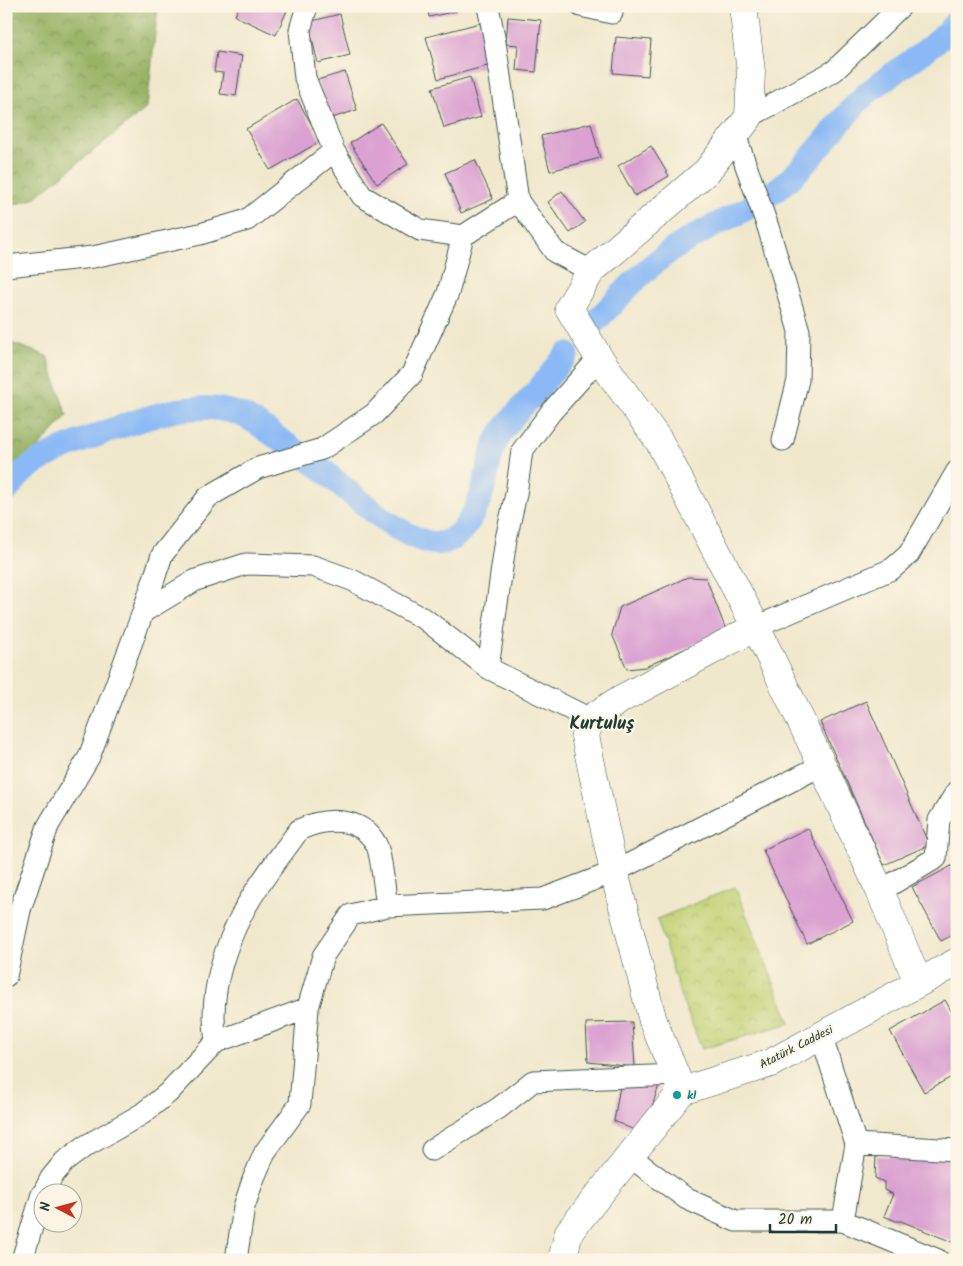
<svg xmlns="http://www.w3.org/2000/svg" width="963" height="1266" font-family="Kalam,sans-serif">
<defs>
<pattern id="forest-crowns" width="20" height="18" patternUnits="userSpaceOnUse" patternTransform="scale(1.25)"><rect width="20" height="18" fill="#99b466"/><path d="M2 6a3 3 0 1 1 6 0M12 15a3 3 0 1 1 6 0" fill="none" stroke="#7c9455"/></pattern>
<pattern id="park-crowns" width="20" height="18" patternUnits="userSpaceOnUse" patternTransform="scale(1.25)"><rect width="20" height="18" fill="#c2d274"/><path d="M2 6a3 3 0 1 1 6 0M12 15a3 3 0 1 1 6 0" fill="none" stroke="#a6b565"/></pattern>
</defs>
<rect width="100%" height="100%" fill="#fcf5e5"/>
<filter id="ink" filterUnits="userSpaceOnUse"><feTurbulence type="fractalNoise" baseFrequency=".02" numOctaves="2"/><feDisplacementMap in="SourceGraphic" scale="10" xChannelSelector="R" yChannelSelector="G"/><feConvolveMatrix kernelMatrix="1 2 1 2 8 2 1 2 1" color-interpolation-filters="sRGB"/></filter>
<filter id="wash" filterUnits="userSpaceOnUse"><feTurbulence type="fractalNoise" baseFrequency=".0096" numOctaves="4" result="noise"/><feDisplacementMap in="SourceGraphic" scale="20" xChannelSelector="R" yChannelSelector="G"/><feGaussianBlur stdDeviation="1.12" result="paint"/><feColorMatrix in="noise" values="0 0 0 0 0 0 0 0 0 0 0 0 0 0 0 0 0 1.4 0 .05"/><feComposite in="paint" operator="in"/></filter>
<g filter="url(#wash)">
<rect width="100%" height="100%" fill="#f0e8cc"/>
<path fill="url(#forest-crowns)" stroke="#5c784d" d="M6,6h152l-11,102 -114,91 -27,8z
M6,341l41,15 20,60 -61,66z"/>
<path fill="url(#park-crowns)" stroke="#708854" d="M735,887l55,136 -88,26 -21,-52 -24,-78z"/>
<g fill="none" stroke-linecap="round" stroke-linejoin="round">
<path stroke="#8ab9f5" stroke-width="24" d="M597,320c23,-24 45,-49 72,-68 35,-25 78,-39 111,-65 31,-24 53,-59 80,-87 23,-23 54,-38 78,-60 7,-6 13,-13 19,-19
M6,492c4,-5 8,-10 12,-15 21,-22 61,-35 90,-46 41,-14 84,-32 128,-18 14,4 27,15 39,23 14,10 29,20 43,30 26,20 96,90 130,75 18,-8 30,-34 35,-52 5,-16 6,-32 13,-47 10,-19 25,-34 40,-50 10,-12 20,-25 31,-38"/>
</g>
<g id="blocks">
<path fill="#daa1d2" d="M239,6h50l-13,29 -41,-19z
M427,6h29l1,5 -28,6z
M340,14l10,41 -32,8 -10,-41z
M508,17l33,3 -5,52 -20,-2 2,-25 -12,-1z
M480,23l11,42 -53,14 -12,-42z
M616,37l35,3 -3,36 -35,-3z
M217,52l25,4 -6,40 -16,-2 3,-21 -9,-1z
M345,72l12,38 -28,9 -12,-39z
M470,77l11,40 -37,11 -12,-40z
M297,99l24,42 -51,29 -24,-41z
M381,123l27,41 -31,20 -27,-41z
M591,123l9,35 -50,13 -9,-35z
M651,146l18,30 -34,20 -17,-30z
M475,160l18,39 -32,14 -16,-40z
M562,191l23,31 -15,11 -22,-31z
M688,577l18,1 20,52 -81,37 -18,2 -15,-35 8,-27z
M866,701l63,144 -45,20 -64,-143z
M808,828l45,93 -46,23 -44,-94z
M957,863v70l-16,8 -29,-54z
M945,1000l12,21v53l-33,18 -34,-61z
M632,1022l3,45 -47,-5 -2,-39z
M621,1080l39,2 -17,52 -29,-13z
M876,1156l81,1v87l-56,-23h-5l-12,-5 9,-22 -9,-4v-8l-9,-4z"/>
</g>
</g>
<g filter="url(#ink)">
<use href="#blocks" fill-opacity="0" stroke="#3e574b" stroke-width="1"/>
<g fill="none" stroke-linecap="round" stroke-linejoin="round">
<g stroke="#3e574b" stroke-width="23">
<path id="street" d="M307,6l-7,24 5,48 29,73 28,45 58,34 43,6
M488,6l7,36 23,159 37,51 36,19
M581,6l31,7
M749,117l85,-46 67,-65
M735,135l33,92 31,104 -1,49 -15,60
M6,266l87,-9 107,-23 47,-14 87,-69
M143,612l19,-57 46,-58 50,-29 64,-19 52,-35 38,-40 36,-81 15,-57 55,-35
M756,627l136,-58 17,-15 48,-83
M488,668l18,-129 10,-45 6,-43 29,-39 48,-54
M880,891l56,-33 3,-38 18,-29
M6,976l14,-66 28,-84 41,-69 54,-145 53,-32 50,-16 67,2 39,14 74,40 62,48 102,51
M821,1035l35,109 -13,77
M216,1042c-7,-44 6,-90 27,-130 15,-29 37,-55 56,-82 25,-13 62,-14 77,14 5,8 9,50 11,62
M856,1144l101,6
M432,1150l67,-42 34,-27 142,-6
M629,1156l58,43 49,22h107l95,39
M43,1194l8,-16 13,-16 20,-15 58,-33 26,-21 48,-51 92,-34 15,-52 28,-41 36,-9 156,-7 71,-27 208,-107
M22,1260l20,-66
M236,1260l8,-53 9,-27 12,-28 35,-48 8,-96"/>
</g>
<g stroke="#3e574b" stroke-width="29">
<path id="secondary" d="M743,6l8,66 -2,45 -42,54 -116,100 -22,37 30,50 60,83 97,186 66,138 58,126 38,91
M682,1091l-29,-70 -39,-149 -29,-136 5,-17 31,-20 135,-72
M562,1260l7,-28 113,-141 89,-28 186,-101"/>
</g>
<use href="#street" stroke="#fff" stroke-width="21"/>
<use href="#secondary" stroke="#fff" stroke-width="28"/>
</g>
</g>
<circle fill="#0f9aa8" stroke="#fcf5e5" stroke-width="2" cx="677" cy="1095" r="5"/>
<g text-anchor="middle" stroke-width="4.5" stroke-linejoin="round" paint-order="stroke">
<g font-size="12" fill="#1f3d34" stroke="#fcf5e5">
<text transform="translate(796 1047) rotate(-27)" y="4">Atatürk Caddesi</text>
</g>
<g font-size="12" font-weight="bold" fill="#0d838f" stroke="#fcf5e5" text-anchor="start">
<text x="687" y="1099">kl</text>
</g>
<g font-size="18" font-weight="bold" fill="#1f3d34" stroke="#fcf5e5">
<text x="602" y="729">Kurtuluş</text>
</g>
</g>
<rect width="963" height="1266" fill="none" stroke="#fcf5e5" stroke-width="25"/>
<g transform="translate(58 1208) rotate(276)"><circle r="24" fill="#fcf5e5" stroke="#a4ab9e"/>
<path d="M0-4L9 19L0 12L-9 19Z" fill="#c8321e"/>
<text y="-8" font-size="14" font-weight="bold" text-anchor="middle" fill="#1f3d34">N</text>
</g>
<path d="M770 1224v8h66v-8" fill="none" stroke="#1f3d34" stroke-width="2.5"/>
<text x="778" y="1224" font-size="15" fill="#1f3d34" stroke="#fcf5e5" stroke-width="4" paint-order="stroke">20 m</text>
</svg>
